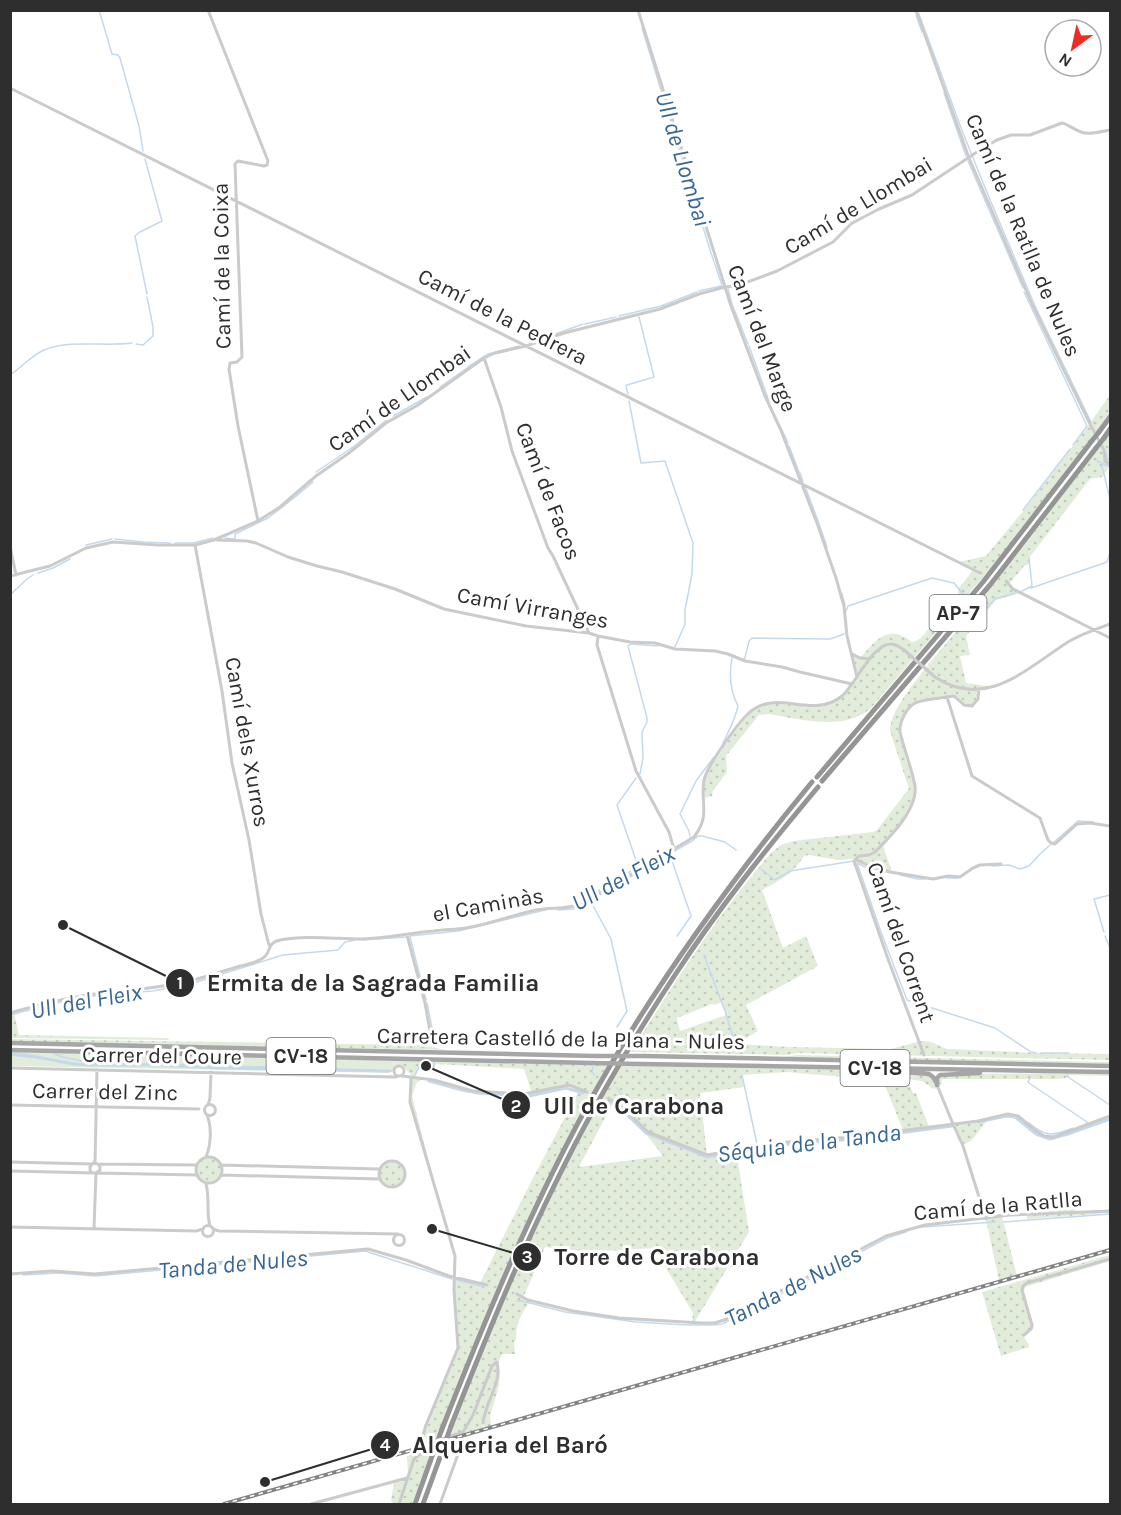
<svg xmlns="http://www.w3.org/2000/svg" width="1121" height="1515" font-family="Karla,sans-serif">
<defs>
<pattern id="grass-dots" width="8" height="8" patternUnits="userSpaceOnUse" patternTransform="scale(1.5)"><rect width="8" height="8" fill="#e2ecda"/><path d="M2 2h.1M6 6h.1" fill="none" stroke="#c2cbbb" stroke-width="1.8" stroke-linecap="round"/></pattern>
</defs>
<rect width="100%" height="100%" fill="#fff"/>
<path fill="url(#grass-dots)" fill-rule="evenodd" d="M1110,395v19l-14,20 -6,-11z
M1089,425l5,10 -91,119 -132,154c-26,24 -71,11 -102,6l-10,1 -33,41 1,16 -14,19 -1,5 -8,2 -1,-8 4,-18 25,-37 22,-26 16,-6 36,3 22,-3 16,-9 13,-17 -6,-24 9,5c16,-17 27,-35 52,-16l4,-1 5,-3 37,-44v-5l15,-19 -14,-8 27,-6 38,-46z
M1110,432v34l-3,-1 2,2 -7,10 -12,2 -61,79v6l-5,2 -14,17 -1,2 12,8 -25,7 -30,36 4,19 -10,1 6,27 28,4 -15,2 -1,7 -6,10 -8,-1 -10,-9 -39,7 -15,18 -1,11 15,54c0,25 -16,39 -32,57l10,29 -20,-5 -20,-8 -14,1 -29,-5 -5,1c-10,17 -25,25 -42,34l21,58 23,-12 12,30 -72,39 12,26 -21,13 52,3 102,2 29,-8 11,1 16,7 92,4 71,1v6l-312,-7 -12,2 -155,-3c43,-69 87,-139 141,-200l9,-7 12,-4 80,-9 4,-2 30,-39 2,-3 -3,-8 -16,-49c0,-13 9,-27 16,-37 20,-29 44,-54 66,-82 47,-59 93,-119 138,-180zM722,1002l4,13 -46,16 -3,-13 35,-14 2,1z
M14,1013l5,22 149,3 1,2 -158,-2 -1,-24z
M11,1039l410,6 25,5 170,3 -605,-11z
M630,1054l156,3 10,-2 314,7v2l-480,-9z
M395,1059l214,6 -57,104 -116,272 -14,1 4,-17 32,-77 -3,-45v-26l25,6 53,-105 47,-89 -11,-4 -37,9 -8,-25 -88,-5 -1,3h-15l-5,10 7,1 -2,3 -3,1 -5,14 20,78 -21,-69 1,-29 -10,-11h-5l-3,4z
M621,1065l192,3 102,5 18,4 17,-3 113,-1 47,1v2l-41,-1 -3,3 -7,1h-117l-1,7 -3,1 1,2 -7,-1 -10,-7 -15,-2 6,14h3l13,34 -26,3 -21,-52 -38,-1 -57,-5 -45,3 2,12 -44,6 7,62 29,-5 13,82 -55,91h-2l1,-10 -39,-65c-36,2 -72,6 -109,-1l-21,49v2l6,3c-9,14 -14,21 -14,39l-2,1 1,13h-13l-4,10 2,8 -1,14 -9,30 1,10 -7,2v-7l-1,7 -34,10c27,-71 55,-142 87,-211 26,-55 56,-109 85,-162zM614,1101l30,28 1,4 18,23 -84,11z
M989,1118l-17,22 -9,5 -10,-21z
M197 1170a12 12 0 1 1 24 0a12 12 0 1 1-24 0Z
M380 1174a12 12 0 1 1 24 0a12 12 0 1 1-24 0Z
M1075,1208l1,5 34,-2v2l-83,6v-4l-25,1 15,60 -18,4 -14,-65 56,-3z
M1110,1255v6l-85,26 -1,4 10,37 -10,9 5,8v2l-28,9 -19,-64z
M433,1449l-20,55h-20l-2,-4 3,-17 10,-2 4,-8 -1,-17z"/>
<path fill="#e2ecda" d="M11,1052l384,7 -1,10 -5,4 -378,-7z"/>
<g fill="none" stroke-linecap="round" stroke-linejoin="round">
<path stroke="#c5d9ed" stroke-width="1.5" d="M99,10l13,44 6,1 2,3 19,68 4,25
M914,10l1,2
M919,14l44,119 25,62 47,111 56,116
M916,15l6,17
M642,28l69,225 11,32 -1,1 -22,5
M944,93l22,63
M145,159l17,62 -22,11 -5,4 12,58
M968,161l55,127
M728,289l4,15 16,40
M1024,292l63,134 -14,19
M619,316l42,-10 36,-14
M585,324l31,-7
M539,340l44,-16
M136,344l7,1 10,-9v-9l-6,-30
M749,346l20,55
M468,367l20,-13 31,-8
M10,375c12,-8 21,-19 34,-25 28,-11 59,-3 88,-7
M440,387l27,-19
M628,394l-2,-8 1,-1 27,-8 -15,-60
M629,401l12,62 24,-2 28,82 -1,31 -7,36v14l-10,23
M393,416l34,-19
M781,428l7,15
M789,446l10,26
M1106,452l2,9
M1097,461l13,6
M1101,462l9,37
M316,472l37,-25 36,-29
M800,473l3,9
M806,489l12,32 9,26
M1023,510l47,-61
M225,538l10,1v-5l33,-16 26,-20 19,-16
M115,539l28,3 27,1
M175,543h18l20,-5
M86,545l26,-6
M38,573l15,-5 17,-9
M1031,588l76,-26 3,-9
M1022,591l10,-5 -3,-28
M842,594l3,11
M10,595l17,-16 6,-4
M981,610l3,1 11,-12 20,-6
M846,611l2,-5 84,-28 22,5 9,11
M743,659l2,-1 4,-17 3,-3 78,1 14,-5
M723,743c6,-13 12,-23 15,-37 -8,-15 -9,-32 -6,-48
M640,774l3,-16 -1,-26 5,-10v-4l-19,-72 3,-2 27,2
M690,837l-1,-6 -9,-17 16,-33 18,-24
M691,842l7,-6h4l23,6 11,8
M1053,843l25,-22 16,1
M670,855l21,61 -14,20
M857,863l24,69 26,68 88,28 36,24 5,1
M857,863l8,4 10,2
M992,866l17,-1 11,4 9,-3 11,-12 10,-9
M761,869l14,11 15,-9 64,-10
M900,875l18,4h7
M947,878h11
M588,897l48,-29 2,-2 -21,-61 19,-27
M590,900l21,39 16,72 -10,16
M589,901l101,-59
M558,910l15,-1 7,-3
M1104,932l-10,-33 16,-4
M410,936l48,-5 87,-21
M1105,936l5,12
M410,937l16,63
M362,940l44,-3
M704,955l22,59 9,30
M427,1003l6,30 2,6
M10,1015l51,-13 39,-7 52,-4 35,-6 96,-30 55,-5 7,-8 10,-2
M1041,1053h28
M55,1054l7,3 35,7h70l91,3 20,-1 24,2 90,3
M10,1055l28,3 36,6
M593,1067l-1,4 2,4
M415,1075l4,-8h15v-5
M742,1075l15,69
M1068,1075v2l42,28
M1030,1078l-2,4 1,1 58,39 -1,2
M617,1088l6,11 -1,5
M1029,1123c19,15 22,13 44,5
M1004,1222l106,-8
M922,1227l73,-5
M23,1275l35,-2 38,3 269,-25 87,28
M457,1280l27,7
M517,1301h5l43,11 71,10 52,3h27l7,-1 29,-14 136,-72 19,-6"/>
<path stroke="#c5d9ed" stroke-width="3" d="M10,1054l16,1 48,9 18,1h70l58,3
M222,1068l168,3
M429,1081l33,9 16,3 51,3 37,-8 17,5
M611,1102l8,5 27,26 62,24 70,-12 76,-6 98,-13
M978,1122l28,-6 9,1 21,17 14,5 18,-5 42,-15"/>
<path stroke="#cbcbcb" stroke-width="3" d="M208,10l60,151 -1,4 -3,1 -26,-5 -3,3 7,193 -5,5 -7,1 -1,6 9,57 20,95
M638,10l93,296 34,90 15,32 37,95 19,55 8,28 3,30 10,41
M916,10l53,148 63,146 59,122 13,24 1,11 5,4
M10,88l970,485
M484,358l17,49 11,44 36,97 5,8 36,77
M217,540l30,1 9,2 32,14 29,9 25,6 53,17 49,20 82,17 63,7 9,3 32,6 25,1 20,6 40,2 13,3 17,7 37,6 18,5 52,12
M195,545l27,146 10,72 17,77 12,74 8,31
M10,546l6,29
M10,576l40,-10 36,-18 27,-6 45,3h37l19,-5 44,-19 22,-14 36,-31 33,-23 37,-30 32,-18 66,-47 11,-5 31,-7 38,-13 96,-24 39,-15 26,-7 12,-1 40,-15 56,-29 18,-18 5,-3 23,-12 33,-14 68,-45 17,-10 14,-5h19l32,-12c8,2 15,9 23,10 8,1 18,-2 25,-3
M1006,581l7,8 97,49
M598,636l-1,9 39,126 33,61 5,17
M852,654l8,4 10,1
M935,677c51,34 92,-9 133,-35 13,-8 28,-13 42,-18
M947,697l25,79 68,42 8,22 3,3 4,1 22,-20 13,-1 20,3
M856,860l16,7 18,5 43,7 15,-3 12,1 13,-9 7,-3 21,-1
M407,935l18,68 7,39
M10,1013c31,-9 62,-17 94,-20 30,-4 60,-5 90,-13 14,-4 29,-9 43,-13 8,-2 19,-4 26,-9 9,-6 3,-15 17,-18 27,-5 55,-1 82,-1 24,-1 48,-6 72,-8 11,-2 21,-1 32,-3 24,-4 47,-13 70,-18 16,-3 30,0 45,-6l113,-67c17,-22 6,-34 10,-57 3,-14 37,-63 50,-71 25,-18 60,10 88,-13 14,-12 30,-53 50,-52 5,1 8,3 12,6
M924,1055l-36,-96 -34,-98 5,-5 10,-1 6,-3c15,-15 43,-43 40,-66 -3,-17 -11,-37 -15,-54 -1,-9 6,-24 15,-29 10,-4 28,-5 39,-7l10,9 8,1 6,-7 1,-10
M394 1071a5 5 0 1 1 10 0a5 5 0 1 1-10 0Z
M10,1068l385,9 3,-1
M402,1076l32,4 39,11 51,3 45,-9 18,7
M411,1078l-1,24 45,154 -1,34 4,58 -32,77 -5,17h12l30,-10 10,-17 19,-49 5,-4c5,22 -12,40 -14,61
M937,1085l16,39 10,22 23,73
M608,1098l13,8 27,26 59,23 69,-12 76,-6 126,-16 30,-7 10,2 17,14 9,6 10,1 56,-21
M204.5 1110a5.5 5.5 0 1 1 11 0a5.5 5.5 0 1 1-11 0Z
M10,1105l189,4
M208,1105l2,-7 1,-26
M196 1170a13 13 0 1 1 26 0a13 13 0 1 1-26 0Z
M206,1157c5,-12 6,-30 1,-42
M379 1174a13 13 0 1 1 26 0a13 13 0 1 1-26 0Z
M10,1162l82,2
M95,1163l2,-93
M98,1164l98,1
M221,1165l158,4
M10,1171l86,2 4,-3v-3l-2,-3 -5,-1 -3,4v3l2,3
M97,1173l99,2
M221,1175l158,4
M206,1184c4,13 0,28 4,42
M202.5 1231a5.5 5.5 0 1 1 11 0a5.5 5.5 0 1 1-11 0Z
M10,1227l186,4 7,-2
M94,1228l2,-55
M213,1229l6,2 179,3
M393.5 1240a5.5 5.5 0 1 1 11 0a5.5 5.5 0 1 1-11 0Z
M10,1274l42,-3 43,3 273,-25 38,11 43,16 38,9
M517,1294l11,6 45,11 46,7 82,5h14l12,-4 159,-83 39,-11 85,-10 100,-4
M1024,1335l7,-6 1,-4 -10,-35 1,-4 4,-3 83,-24
M311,1504l96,-26
M399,1504l15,-45 5,-4 35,-9 5,3 -2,8 -17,47"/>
<path stroke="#a6a6a6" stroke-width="4.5" d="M10,1043l586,13
M10,1050l582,13
M644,1056l466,10
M640,1064l470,8
M892,1071l37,3 4,3 3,5
M937,1085v-7l3,-3 40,-2"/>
<path stroke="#959595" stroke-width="5" d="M1099,432l11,-15
M1104,438l6,-9
M817,777l166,-195 108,-140
M822,781l168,-196 106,-137
M451,1426c32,-81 65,-163 104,-242 35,-72 76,-142 120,-209 43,-66 92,-127 143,-188
M442,1429c43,-109 87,-216 143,-319 64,-117 142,-225 227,-328
M415,1504l15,-42
M423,1504l16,-44"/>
<g stroke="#838383" stroke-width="4">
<path id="rail" d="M224,1504l886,-254"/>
</g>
<use href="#rail" stroke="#fff" stroke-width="1.5" stroke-dasharray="4.5" stroke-linecap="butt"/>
<path stroke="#cbcbcb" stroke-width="3" d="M904,650l31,27"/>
<path stroke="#a6a6a6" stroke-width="4.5" d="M596,1056h48
M592,1063l48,1"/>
<path stroke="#959595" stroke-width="5" d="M1091,442l8,-10
M1096,448l8,-10
M439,1460l12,-34
M430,1462l12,-33"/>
</g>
<g text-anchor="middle" stroke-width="6" stroke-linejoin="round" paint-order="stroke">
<g fill="#fff" stroke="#6d6d6d" stroke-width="1.5">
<rect x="929.5" y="595" width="57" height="36" rx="4.5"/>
<rect x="266.5" y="1038" width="69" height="36" rx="4.5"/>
<rect x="840.5" y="1050" width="69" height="36" rx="4.5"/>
</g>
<g font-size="21" font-weight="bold" fill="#2e2e2e">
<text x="958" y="620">AP-7</text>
<text x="301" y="1063">CV-18</text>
<text x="875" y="1075">CV-18</text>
</g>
<g font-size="22" fill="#2e2e2e" stroke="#fff">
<text transform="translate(858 205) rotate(-31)" y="8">Camí de Llombai</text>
<text transform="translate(1024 235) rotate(67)" y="8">Camí de la Ratlla de Nules</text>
<text transform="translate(221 266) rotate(-91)" y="8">Camí de la Coixa</text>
<text transform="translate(503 316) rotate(27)" y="8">Camí de la Pedrera</text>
<text transform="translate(763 338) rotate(69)" y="8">Camí del Marge</text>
<text transform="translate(399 398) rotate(-35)" y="8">Camí de Llombai</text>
<text transform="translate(549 491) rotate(69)" y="8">Camí de Facos</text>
<text transform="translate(533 607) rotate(10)" y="8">Camí Virranges</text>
<text transform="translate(248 742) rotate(80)" y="8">Camí dels Xurros</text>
<text transform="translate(488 904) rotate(-10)" y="8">el Caminàs</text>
<text transform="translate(902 942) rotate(71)" y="8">Camí del Corrent</text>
<text transform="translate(561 1038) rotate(1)" y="8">Carretera Castelló de la Plana - Nules</text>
<text transform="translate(162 1055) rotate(1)" y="8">Carrer del Coure</text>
<text transform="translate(105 1091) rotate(1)" y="8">Carrer del Zinc</text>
<text transform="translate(998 1205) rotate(-5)" y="8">Camí de la Ratlla</text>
</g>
<g font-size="24" font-style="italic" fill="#376794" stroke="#fff">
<text transform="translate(683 159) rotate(73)" y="8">Ull de Llombai</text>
<text transform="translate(623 878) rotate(-28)" y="8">Ull del Fleix</text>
<text transform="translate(86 1001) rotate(-10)" y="8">Ull del Fleix</text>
<text transform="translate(809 1143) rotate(-7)" y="8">Séquia de la Tanda</text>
<text transform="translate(233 1264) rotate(-5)" y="8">Tanda de Nules</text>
<text transform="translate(793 1286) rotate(-27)" y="8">Tanda de Nules</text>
</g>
</g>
<path fill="none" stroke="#2e2e2e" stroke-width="2" d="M63 925L180 983M426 1066L516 1105M432 1229L527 1257M265 1482L385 1445"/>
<g fill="#2e2e2e" stroke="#fff" stroke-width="2">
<circle cx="63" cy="925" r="6"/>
<circle cx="426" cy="1066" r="6"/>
<circle cx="432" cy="1229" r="6"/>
<circle cx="265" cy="1482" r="6"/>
<circle cx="180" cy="983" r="15"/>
<circle cx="516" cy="1105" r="15"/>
<circle cx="527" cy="1257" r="15"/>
<circle cx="385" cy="1445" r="15"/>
</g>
<g font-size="18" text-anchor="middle" font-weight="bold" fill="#fff">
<text x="180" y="989">1</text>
<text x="516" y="1112">2</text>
<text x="527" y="1263">3</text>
<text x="385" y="1451">4</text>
</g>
<g font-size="24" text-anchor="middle" font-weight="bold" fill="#2e2e2e" stroke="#fff" stroke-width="6" stroke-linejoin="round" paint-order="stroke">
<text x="373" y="991">Ermita de la Sagrada Familia</text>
<text x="634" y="1114">Ull de Carabona</text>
<text x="657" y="1265">Torre de Carabona</text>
<text x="510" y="1453">Alqueria del Baró</text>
</g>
<rect width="1121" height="1515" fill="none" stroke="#2e2e2e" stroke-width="24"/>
<g transform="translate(1073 48) rotate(213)"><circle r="28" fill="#ffffff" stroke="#ababab" stroke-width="1.5"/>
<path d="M0-4.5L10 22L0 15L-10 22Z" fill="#ef2b25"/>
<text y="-9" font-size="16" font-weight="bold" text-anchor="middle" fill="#2e2e2e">N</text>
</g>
</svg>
